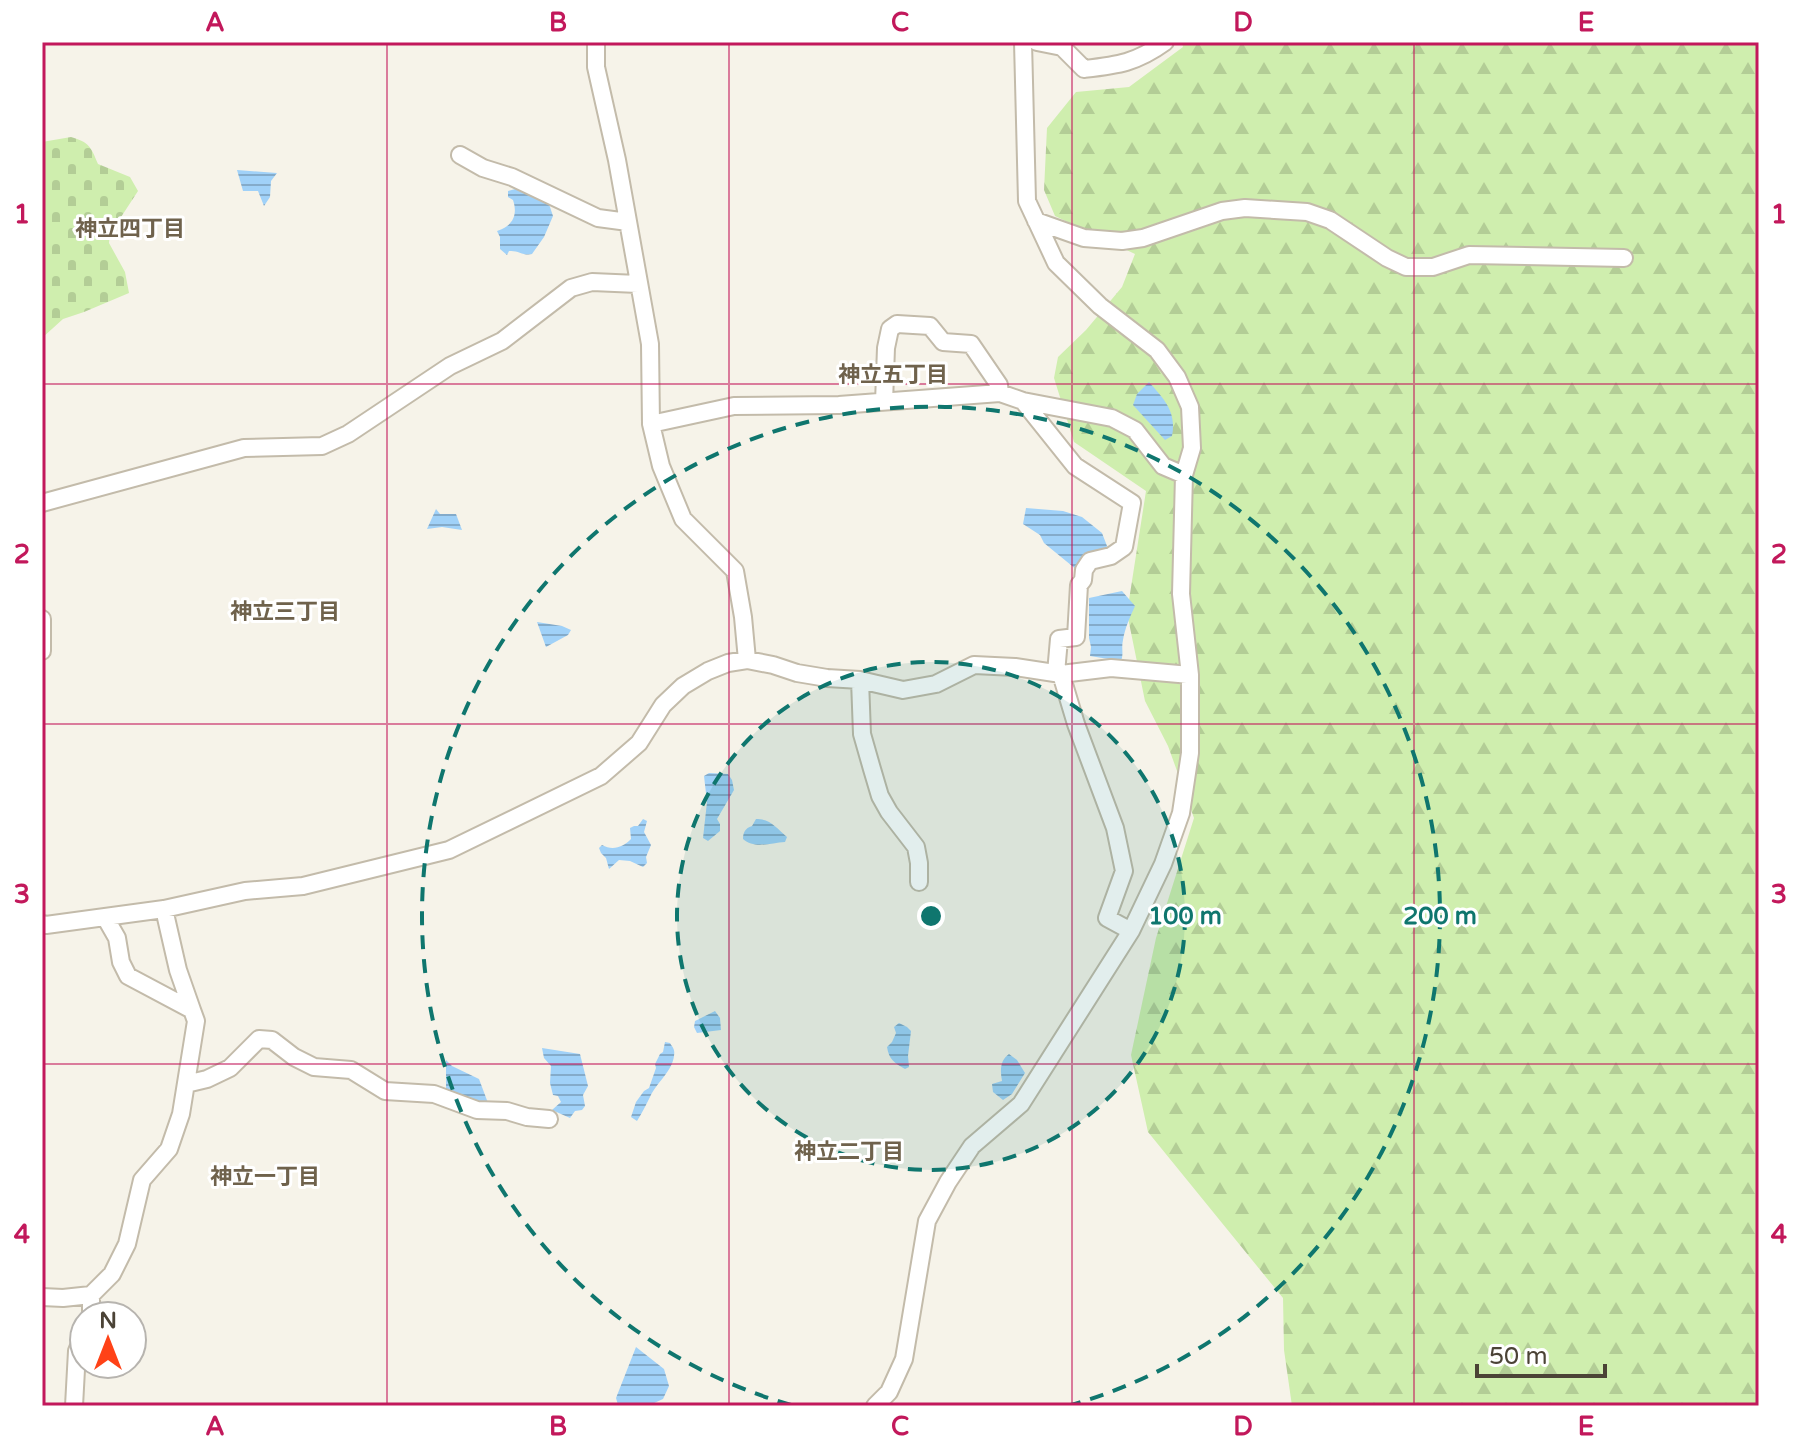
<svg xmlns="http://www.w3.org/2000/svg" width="1801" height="1448" font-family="'Varela Round','Noto Sans JP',sans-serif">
<defs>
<pattern id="forest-firs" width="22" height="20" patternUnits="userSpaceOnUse" patternTransform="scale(2)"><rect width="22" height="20" fill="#cfeeae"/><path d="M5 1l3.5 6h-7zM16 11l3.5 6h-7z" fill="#b3cd96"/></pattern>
<pattern id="cemetery-stones" width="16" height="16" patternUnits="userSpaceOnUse" patternTransform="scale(2)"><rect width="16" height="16" fill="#cfeeae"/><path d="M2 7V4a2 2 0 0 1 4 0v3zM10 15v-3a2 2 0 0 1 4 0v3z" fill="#b3cd96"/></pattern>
<pattern id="water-rules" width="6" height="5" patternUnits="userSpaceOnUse" patternTransform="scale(2)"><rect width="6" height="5" fill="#a0d1f8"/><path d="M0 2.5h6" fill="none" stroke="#84abca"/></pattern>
</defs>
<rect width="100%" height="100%" fill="#f6f3e9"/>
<path fill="url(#forest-firs)" d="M1182,42h577v1364h-467l-8,-56 -1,-52 -135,-166 -17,-77 25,-117 38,-120 -26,-72 -23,-45 -18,-88 19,-122 -72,-49 -20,-64 4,-21 28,-27 36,-43 13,-33 -80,-38 -11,-26 3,-62 29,-36 53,-5 54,-40z"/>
<path fill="url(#cemetery-stones)" d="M71,137c18,5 20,10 27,27l32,13 8,14 -28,43 -1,9 16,29 4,21 -45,19 -21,7 -21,19v-196z"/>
<path fill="url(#water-rules)" d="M237,170l40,3 -6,8 -1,16 -6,9 -6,-15h-15z
M519,188l30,16 4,12 -9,21 -12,17c-9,2 -14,-4 -23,-3l-2,4 -7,-6v-12l-3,-6c16,-5 21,-16 16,-31l-5,-3v-6z
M1149,382c15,17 28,30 23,54l-7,4 -32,-35 4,-11z
M1026,508l37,3 19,6 20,16 5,13 -3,8 -27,16 -33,-27 -4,-8 -17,-11z
M436,509l4,5h16l6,16 -20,-3 -15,2z
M1122,591l13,15c-5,11 -10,22 -12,34 -2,8 1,13 -2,21l-31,-5 1,-9 -2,-9v-40z
M537,622l25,4 9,4 -3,5 -22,12z
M709,773l19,1 4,6 2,10 -17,29 3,5v7l-12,10 -5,-3 4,-36 -3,-26z
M643,819l4,2 -3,11 7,13 -5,12 1,6 -4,4 -13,-6 -11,-1 -10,9 -3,-11 -5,-5 -2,-5 3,-3c11,6 21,2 29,-6l-1,-11 4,-2h4z
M756,819c15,0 20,9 31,18l-2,5c-15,1 -31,7 -42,-3 0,-6 2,-11 9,-13z
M715,1011l5,7 1,12 -24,3 -3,-6 1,-6z
M899,1023l8,4 4,4 -3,25 1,11 -4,2c-11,-6 -16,-10 -18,-22l5,-5 4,-9 -2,-6z
M665,1042l5,1c3,5 5,6 4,13 -2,16 -18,27 -24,41 -4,8 -8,16 -13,24l-6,-4 5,-15 8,-11 5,-3 7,-20 -1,-4 5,-10 3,-2z
M542,1048l38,6 8,32 -5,9 2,11 -3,4 -7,1 -5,7 -18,-8 9,-8 -3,-6 -5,-1 -3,-12 1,-17 -7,-8z
M1009,1054l8,6 8,13 -13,21 -9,6 -10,-8 -1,-8 10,-3c-2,-10 -2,-21 7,-27z
M446,1060l6,6 27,13 9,24 -2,4 -40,-16z
M636,1347l28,22 5,17 -6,13 -11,5 -34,1 -2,-7z"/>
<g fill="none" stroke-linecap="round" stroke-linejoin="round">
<g stroke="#c3bbaa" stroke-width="20">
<path id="minor" d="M596,42v25l21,93 33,184 1,80 10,42 22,53 52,52 8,46 4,43
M1037,42l25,5 22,22c34,-4 52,-6 81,-27
M460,155l23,13 29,9 86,41 30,4
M1036,221l48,17 38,3 21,-3 79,-27 23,-3 62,4 23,8 57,38 19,9h27l36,-12 155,3
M1023,401l52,65 57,37 -8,44 -13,9 -21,5 -6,9 -1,10 -4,5 -3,52 -17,2 -3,34
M884,402l2,-54 4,-19 7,-5 33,2 13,16 28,2 28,41 1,8
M651,424l83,-18 105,-1 161,-12 23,8 89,17 23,12 28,36 21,9
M42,503l202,-55 78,-2 26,-12 102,-68 52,-25 69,-53 21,-6 46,2
M42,619v32
M1061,674l15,50 39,104 9,43 -17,47 24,13
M860,680l2,54 10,35 8,27 9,16 27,35 3,16v19
M164,909l14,61 14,40
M42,924l4,1 118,-16 81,-18 58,-5 146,-36 152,-74 38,-33 24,-38 20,-19 25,-15 20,-8 19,-3 26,5 24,8 30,5 33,2 43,10 33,-6 38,-19 41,2 46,7 50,-6 79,7
M186,1084l21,-5 23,-11 29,-29 13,1 22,17 20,10 37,3 34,21 49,3 43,16 30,1 20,6 22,2
M91,1295v21
M42,1297l21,1 28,-3 21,-21 15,-30 15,-64 27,-31 12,-35 15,-93 -4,-11 -64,-34 -7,-14 -4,-24 -12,-21
M74,1406l3,-55 7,-17
M875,1406l14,-14 15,-33 23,-138 21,-39 24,-36 49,-42 110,-173 32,-67 18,-51 9,-60v-78l-9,-81 3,-119 8,-27 -2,-41 -13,-30 -20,-27 -57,-44 -44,-43 -29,-62 -4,-159"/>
</g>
<use href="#minor" stroke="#fff" stroke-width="16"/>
</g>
<path fill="none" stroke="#c2185b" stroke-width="2" stroke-opacity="0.55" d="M387,42v1364M729,42v1364M1072,42v1364M1414,42v1364M42,384h1717M42,724h1717M42,1064h1717"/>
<circle cx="931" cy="916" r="254" fill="#0f766e" fill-opacity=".12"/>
<g fill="none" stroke="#0f766e" stroke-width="4" stroke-dasharray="14 10">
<circle cx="931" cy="916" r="254"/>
<path d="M791 1405A509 509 0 1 1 1071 1405"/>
</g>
<g text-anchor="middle" stroke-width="6" stroke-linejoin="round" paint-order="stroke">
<g font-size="22" font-weight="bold" fill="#6f624c" stroke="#fff">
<text x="130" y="236">神立四丁目</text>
<text x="893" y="382">神立五丁目</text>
<text x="285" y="619">神立三丁目</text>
<text x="849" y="1159">神立二丁目</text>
<text x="265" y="1184">神立一丁目</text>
</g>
</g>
<circle cx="931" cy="916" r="12" fill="#0f766e" stroke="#fff" stroke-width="4"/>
<g font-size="24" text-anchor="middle" font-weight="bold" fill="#0f766e" stroke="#fff" stroke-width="6" stroke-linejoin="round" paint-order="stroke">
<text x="1185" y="924">100 m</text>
<text x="1440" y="924">200 m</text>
</g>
<rect width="1801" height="1448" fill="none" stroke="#ffffff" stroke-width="88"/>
<g transform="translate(108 1340)"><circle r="38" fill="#ffffff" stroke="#b7b4af" stroke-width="2"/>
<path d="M0-6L14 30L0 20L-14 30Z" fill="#ff4217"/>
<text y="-12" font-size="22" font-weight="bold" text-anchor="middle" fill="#4b4336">N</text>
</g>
<path d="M1477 1364v12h128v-12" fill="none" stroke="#4b4336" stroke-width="4"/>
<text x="1489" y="1364" font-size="24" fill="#4b4336" stroke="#ffffff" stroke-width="6" paint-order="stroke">50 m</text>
<rect x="44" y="44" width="1713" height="1360" fill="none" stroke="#c2185b" stroke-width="3"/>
<g font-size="26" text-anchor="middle" font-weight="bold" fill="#c2185b">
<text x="215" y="31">A</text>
<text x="558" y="31">B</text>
<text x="900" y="31">C</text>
<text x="1243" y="31">D</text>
<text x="1586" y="31">E</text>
<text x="22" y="223">1</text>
<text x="1779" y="223">1</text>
<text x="22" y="563">2</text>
<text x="1779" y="563">2</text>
<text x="22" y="903">3</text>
<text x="1779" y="903">3</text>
<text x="22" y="1243">4</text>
<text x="1779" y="1243">4</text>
<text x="215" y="1435">A</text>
<text x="558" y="1435">B</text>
<text x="900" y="1435">C</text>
<text x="1243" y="1435">D</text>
<text x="1586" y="1435">E</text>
</g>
</svg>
